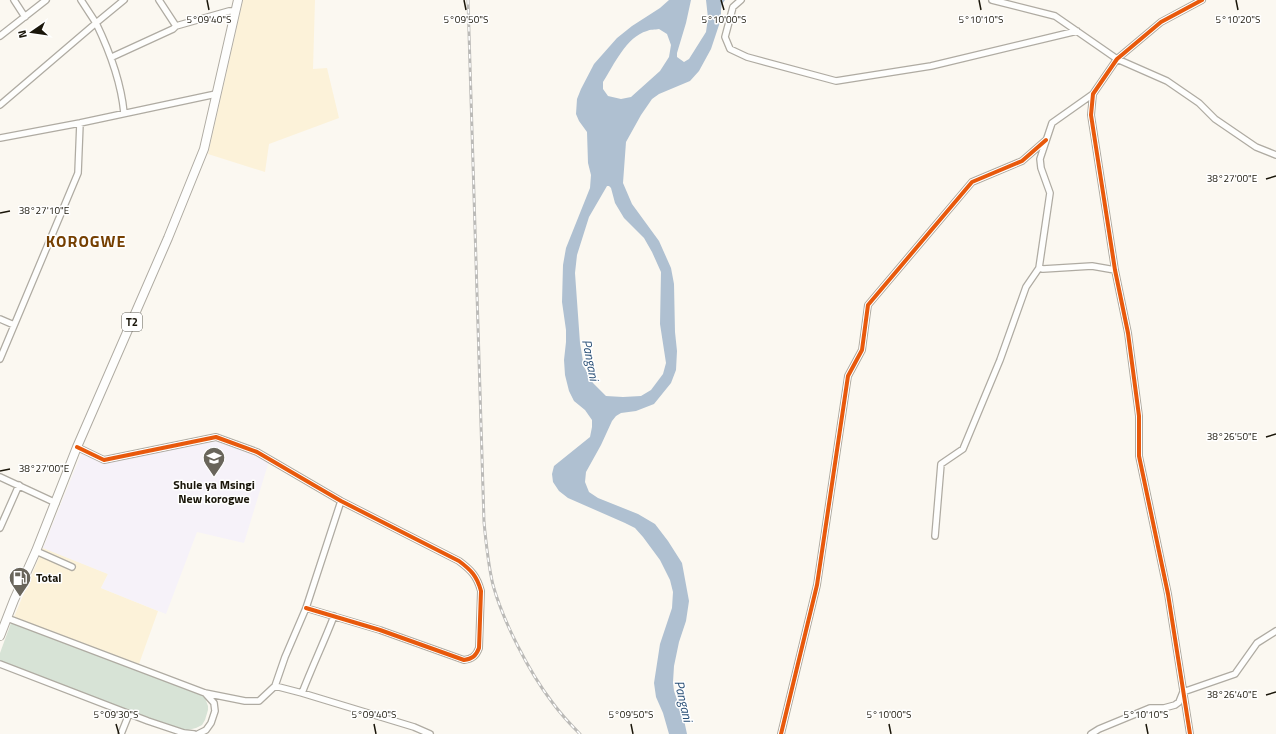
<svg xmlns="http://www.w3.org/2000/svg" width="1276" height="734" font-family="'Titillium Web',sans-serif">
<rect width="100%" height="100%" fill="#fbf8f1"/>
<path fill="#fcf2d9" d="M243,0h72l-2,69 14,-1 12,50 -70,26 -4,28 -57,-18z
M43,548l65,26 -7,14 57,23 -19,53 -125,-47z"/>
<path fill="#f6f2f9" d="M216,439l40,15 13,7 -25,82 -47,-11 -31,82 -65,-26 7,-14 -65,-26 39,-96 22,10z"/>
<path fill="#d7e3d6" d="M11,623l193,72 4,11v4l-3,10 -3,5 -6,3 -12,3 -35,-12 -149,-58v-8z"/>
<path fill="#afc0d1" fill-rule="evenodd" d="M669,0h22l-5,23 -9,30v4l7,5 5,-3 17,-27 2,-14 -2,-18h19l-3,4 -1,5v10l-10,30 -12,22 -9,10 -31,13 -7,5 -11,16 -15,27 -3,41 9,21 27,37 12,27 3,16 1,48 2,19 -1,19 -5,13 -17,21 -18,7 -15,2 -5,3 -4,5 -11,24 -15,27 -1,10 4,10 9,6 40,16 17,10 13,17 14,22 7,38 -3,20 -7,21 -5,24 -1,16 1,9 10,29 3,14h-18l-6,-21 -7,-16 -2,-14 6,-39 12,-36 1,-16 -3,-12 -10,-20 -17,-23 -8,-9 -10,-5 -57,-25 -9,-7 -6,-9 -1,-8 2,-8 36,-29 2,-10v-7l-7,-10 -11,-9 -5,-10 -4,-16 -1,-15 2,-18v-12l-4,-28 1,-37 3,-17 24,-60 1,-13 -3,-12 -1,-31 -8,-11 -3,-7 1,-15 4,-10 13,-25 23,-26 15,-12 28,-18zM659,29l8,5 4,11 -2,12 -9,14 -29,26 -10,2 -13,-3 -5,-7v-7c11,-17 23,-45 44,-51 3,-2 8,-1 12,-2zM607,186h2l2,2 4,15 9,15 20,20 8,14 9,20 -1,52 6,39 -3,11 -12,16 -10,6 -18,1 -17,-1 -13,-13 -9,-16 -4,-24 -5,-70 2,-18 12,-38z"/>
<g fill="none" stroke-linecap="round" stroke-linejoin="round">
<g stroke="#afaba2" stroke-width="8">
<path id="minor" d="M14,0l11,17
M159,0l17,26
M741,0l-8,7 -8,30 5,12 17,8 89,24 95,-15 146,-35
M992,0l63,16 62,43 50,22 32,22 16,16 41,28 20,8
M0,36l46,-36
M112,57l61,-28 3,-3 53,-15h6
M0,105l96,-82 -15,-23
M124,113c-3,-32 -14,-61 -28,-90l28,-23
M0,138l80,-15 136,-29
M1039,268l4,1 49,-3 23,4
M0,319l14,6
M0,359l78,-186 2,-50
M77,447l27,13 112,-23 41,15 84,49 118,60c12,9 18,15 22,30l-2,57c-3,8 -7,11 -15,12l-84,-30 -74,-22
M0,477l56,26
M0,528l19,-43
M935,536l6,-72 22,-15 37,-89 26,-73 13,-19 11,-75 -9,-25 -1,-9 12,-36 41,-29
M36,551l36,16
M7,618l198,75 40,8h14l16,-15 10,-29 21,-49 35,-107
M0,664l148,57 36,12 10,1
M275,686l27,7 112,34 16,7
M302,693c10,-26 22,-51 32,-77
M121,734l8,-20
M198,734l8,-4 5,-7 4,-12 -1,-8 -9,-10
M781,734l36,-149 31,-209 14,-26 6,-45 104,-123 50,-21 24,-21
M1091,734l8,-5 51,-21h14l11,-3 4,-3 4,-10 52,-18 22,-31 19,-12
M1190,734l-22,-140 -29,-138v-40l-11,-83 -13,-63 -24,-155 2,-21 24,-35 44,-37 41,-22"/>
</g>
<g stroke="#afaba2" stroke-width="10">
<path id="highway" d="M0,636l14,-36 22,-49 41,-104 91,-209 36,-89 34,-149"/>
</g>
<use href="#minor" stroke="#fefefd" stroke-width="5.5"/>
<use href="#highway" stroke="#fefefd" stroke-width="8"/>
<g stroke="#bbbab7" stroke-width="3">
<path id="rail" d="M468,0l16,522c2,21 4,42 9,63 10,36 36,87 59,117 8,11 18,22 28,32"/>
</g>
<use href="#rail" stroke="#fff" stroke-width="1.5" stroke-dasharray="4.5" stroke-linecap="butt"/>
<g stroke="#fff" stroke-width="6">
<path id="cycleway" d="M77,447l27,13 112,-23 41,15 84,49 118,60c12,9 18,15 22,30l-2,57c-3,8 -7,11 -15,12l-84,-30 -74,-22
M781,734l36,-149 31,-209 14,-26 6,-45 104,-123 50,-21 24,-21
M1190,734l-22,-140 -29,-138v-40l-11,-83 -13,-63 -24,-155 2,-21 24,-35 44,-37 41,-22"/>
</g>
<use href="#cycleway" stroke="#e8590c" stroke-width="4"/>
</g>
<path fill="none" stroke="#1a160a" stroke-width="1.5" d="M207,0l2,10M464,0l2,10M721,0l3,10M979,0l2,10M1236,0l2,10M1266,179l10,-3M0,213l10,-2M1266,437l10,-3M0,471l10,-2M1266,695l10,-3M116,724l3,10M374,724l2,10M631,724l2,10M889,724l2,10M1146,724l2,10"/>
<defs>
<g id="school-pin" transform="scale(1.15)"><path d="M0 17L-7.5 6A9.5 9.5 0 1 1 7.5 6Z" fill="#69655b" stroke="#fff"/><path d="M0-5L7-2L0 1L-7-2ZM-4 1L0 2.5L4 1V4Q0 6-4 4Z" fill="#fff"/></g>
<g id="fuel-pin" transform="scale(1.15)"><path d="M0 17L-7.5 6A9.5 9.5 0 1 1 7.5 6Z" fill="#69655b" stroke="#fff"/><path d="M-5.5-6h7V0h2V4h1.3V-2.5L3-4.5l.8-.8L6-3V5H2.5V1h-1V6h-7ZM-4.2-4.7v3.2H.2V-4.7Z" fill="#fff"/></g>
</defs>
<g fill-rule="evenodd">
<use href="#school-pin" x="214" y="458"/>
<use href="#fuel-pin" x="20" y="578"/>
</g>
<g text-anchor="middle" stroke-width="3" stroke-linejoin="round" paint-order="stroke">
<rect fill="#fff" stroke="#5f5c54" stroke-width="1" x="122" y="313" width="20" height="18" rx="3"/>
<g font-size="11" font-weight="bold" fill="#1a160a">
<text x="132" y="326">T2</text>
</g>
<g font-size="12" font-weight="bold" fill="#1a160a" stroke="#fff">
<text x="214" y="489">Shule ya Msingi<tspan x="214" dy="14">New korogwe</tspan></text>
<text x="36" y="582" text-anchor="start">Total</text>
</g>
<g font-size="13" font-style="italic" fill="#294f76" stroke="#fff">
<text transform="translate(591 360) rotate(79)" y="5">Pangani</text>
<text transform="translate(684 701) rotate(77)" y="5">Pangani</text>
</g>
<g font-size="16" font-weight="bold" letter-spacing="1" fill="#753f00" stroke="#fff">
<text x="86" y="247">KOROGWE</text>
</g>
</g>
<g font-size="10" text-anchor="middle" fill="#1a160a" stroke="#fff" stroke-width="3" stroke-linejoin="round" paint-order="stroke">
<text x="209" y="23">5°09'40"S</text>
<text x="466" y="23">5°09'50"S</text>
<text x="724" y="23">5°10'00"S</text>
<text x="981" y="23">5°10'10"S</text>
<text x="1238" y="23">5°10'20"S</text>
<text x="1232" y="182">38°27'00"E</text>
<text x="44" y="214">38°27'10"E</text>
<text x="1232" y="440">38°26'50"E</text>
<text x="44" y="472">38°27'00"E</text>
<text x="1232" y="698">38°26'40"E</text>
<text x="116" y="718">5°09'30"S</text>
<text x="374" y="718">5°09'40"S</text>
<text x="631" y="718">5°09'50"S</text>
<text x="889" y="718">5°10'00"S</text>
<text x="1146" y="718">5°10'10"S</text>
</g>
<g transform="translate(32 32) rotate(257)" stroke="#ffffff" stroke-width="3" paint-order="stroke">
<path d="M0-3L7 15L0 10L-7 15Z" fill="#1a160a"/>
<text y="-6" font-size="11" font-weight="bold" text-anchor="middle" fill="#1a160a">N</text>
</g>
</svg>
